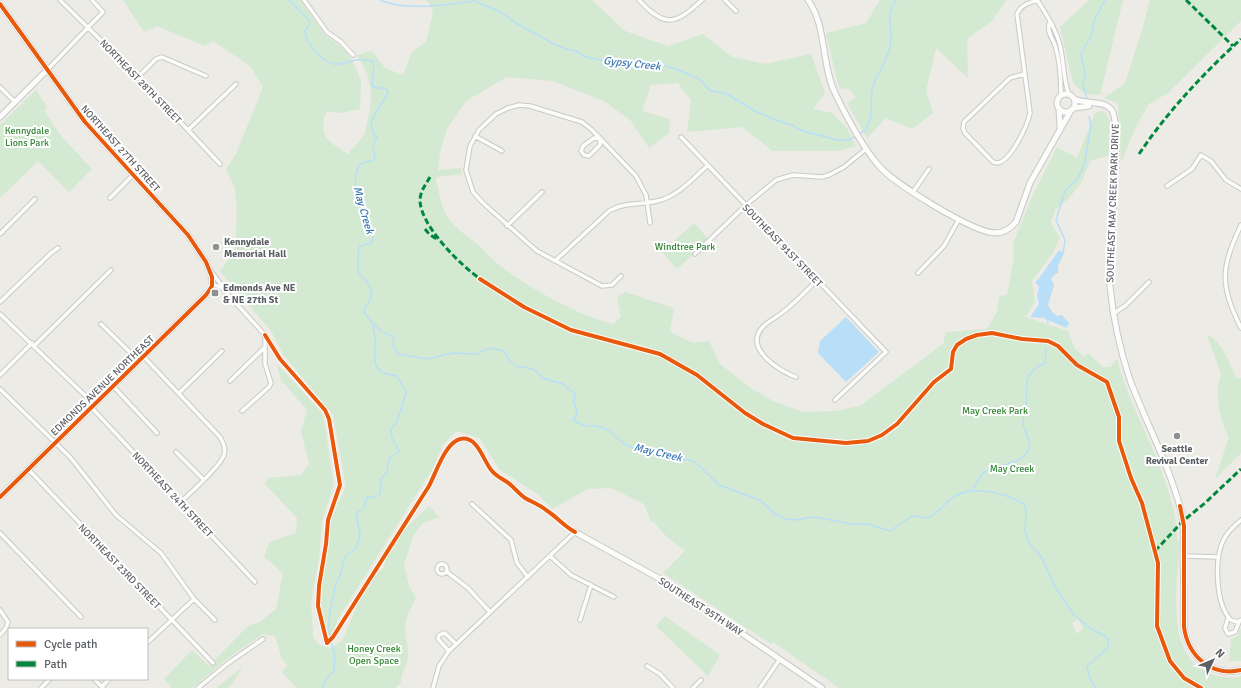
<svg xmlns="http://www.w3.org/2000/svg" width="1241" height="688" font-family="Signika,sans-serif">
<rect width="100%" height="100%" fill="#ecebe6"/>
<path fill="#d4e9d1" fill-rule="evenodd" d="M123,0h177l25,35 21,16 9,15 6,15 -1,28 -19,4 -14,-2c-11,24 2,31 21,43l17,-20 5,-25 1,-19 -4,-17 -10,-18 15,-4 13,17 18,7 9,-23 14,-10 7,-29 -4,-11 -4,-2h167l33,31 43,15 35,-12 29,23 33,7 46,-10 14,39 -12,16 19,4 14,14 10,19 -19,5h-65l-30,-24 -55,5 4,-31 -13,-18 -27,2 -9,26 28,8 -1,14 -20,15 -18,-27 -27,-20 -51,-20 -46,-4 -41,24 -19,28 -7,23 -2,18 23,-2 1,6 -25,3 -1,3c3,10 4,23 9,32 7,16 25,25 37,36 2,2 4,5 6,7 25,25 90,61 125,69l8,-7 -4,-20 8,-5 49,16 -4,24 23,11 16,-2 11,23 32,25 21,12 30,11 32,-1 25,-5 83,-62 3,-12 41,-3 10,-17 2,-15 8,-3 7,-36 -1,-15 19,-46 25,-50 20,11 18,-45 9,-2 7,12 -1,32 -20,6 -8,20 -11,15 -16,14 -4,13 9,15 -8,16 -20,27 3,20 -9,16 42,14 7,18 10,8 3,-4 15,14h7l7,-8c15,59 60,121 60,182l2,-1c0,41 -17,116 32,134 8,3 21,5 30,2v12h-402l-66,-46 -2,2 -108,-71 22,-22 -19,-15 -13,-15 -2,1 -6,-16 -3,-3 -31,-15 -23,1 -36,20 -13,-14 -40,-26 -19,-31 -24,-7 -13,14 -10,23 -94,149 -7,17 -5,1 -2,-3 -4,-25 1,-21 7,-44 1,-21 16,-35 -13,-71 -50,-61 -12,-23 -51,-60 15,-20 2,-40 -2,-23 -9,-19 10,-15 27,-67 -13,-21 -37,-25 -8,5 -48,-20 -13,6zM1078,618l5,10 -6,6 -5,-10z
M880,0h126l-13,20 -26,19 1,39 -32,-30 -10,43 7,22 -21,16 -26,-11 -19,20 -20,-35 9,-6 -7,-8 -9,-1 -2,-4 -12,-51 40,-10z
M1089,0h34l-23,95 -15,-1 -12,-11 -13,-56z
M1150,0h91v21l-73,72 -19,11 -12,21 -16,37 -3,-59 -14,-5 21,-15 18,-56z
M36,90l11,17 -3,4 18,26 30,32 -23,23 -31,-31 -38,37v-73z
M694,223l15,17 -32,29 -15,-17z
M1207,335c15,5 23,30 30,44l4,-1v75l-26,26 14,-42c-10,-18 -15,-44 -8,-63z
M277,365l7,6 39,43 11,71 -12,36 -3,38 -8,43 2,32 1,5 6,6 11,3 11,-7 24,-55 18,-19 3,-21 42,-40 10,11 -17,7 -9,12 -9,29 5,21 7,12c-6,11 -11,20 -11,33 1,10 5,20 2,31 -2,8 -7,13 -6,21l-6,5h-98l-15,-16 5,-7 -5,-6 -7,-23 -12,-2 -35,24 -35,30h-21l-8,-9 28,-29 17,16 40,-41 9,-2 18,-14 7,-36 -19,-16 5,-15 27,-9 1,-15 -32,-34 3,-6 33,-3 8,-12 -8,-32 6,-21 -26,-30z
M665,616l55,39 -12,21 -52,-50z
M1241,628v33h-12l2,-22 6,-3z
M243,667l-14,21h-13z"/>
<path fill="#b9dff8" d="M1059,250l5,3 -6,13v7l-3,1 -4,5 3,6 -6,20 4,7 5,4 5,-1 7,8 -2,5 -24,-10 -13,-1 9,-13 -2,-8 2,-9 -4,-5 3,-2z
M846,317l33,35 -33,30 -28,-29 2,-12z"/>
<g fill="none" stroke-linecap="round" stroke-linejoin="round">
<path stroke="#b9dff8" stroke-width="1.5" d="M289,0l20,20 1,5 -5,5c0,6 3,12 7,17 27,34 32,6 60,14l2,3 -2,20 1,3 14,2 1,4 -17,28 2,11 4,6 -4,8 2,13c-4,3 -10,2 -14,5 -16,15 7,55 12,72l-2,7 -11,3 -2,6v20l11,12 3,11 -8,16c2,5 16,21 21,22 4,2 6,2 9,5l-1,8 5,8 29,5 26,-6 24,1 12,-6 15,3 6,10 6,5 17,3 10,9 20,6 12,10 -1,8 3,12 -4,6 12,6h11l10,3 20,16 10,4 22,2 17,7 19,3 25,24 41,15 15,14 11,5 8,1 20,-3 38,7h16l22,7 22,-15 16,2c12,-6 17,-16 27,-22 19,-11 50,-3 69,8l2,7 -1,19 2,7 3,7 11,12 14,31 19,28 14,12 17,9 3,3v8c-6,8 -15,12 -21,20l2,10 7,11
M380,0c26,11 67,5 95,1l27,12 12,9 38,21 14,6 10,2 10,6 32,7 17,-2 26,3 12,3 27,11 9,11 18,4 28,17 20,9 17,5 10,6 36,9h10l8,-4
M1087,99l-4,-15 2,-9 -4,-21 10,-18 3,-15 11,-21
M861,133c14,-8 9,-30 11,-43 3,-14 15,-27 18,-43 4,-19 -6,-28 6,-47
M1063,254l2,-14 -9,-20 9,-29 12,-12 7,-13 7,-40 -2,-10
M1047,317l1,6
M973,490c3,-6 6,-15 12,-18 13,-8 39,-7 44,-24 3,-8 -5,-16 -6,-24 0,-6 2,-12 3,-18 2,-22 -5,-32 19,-43l1,-14
M330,637c-4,-17 3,-38 6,-54l3,-4 6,-22 12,-10 3,-14 -4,-17 2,-4 6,-4 3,-10 10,-2 3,-2 1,-15 6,-7 2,-13 10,-8 -7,-13 -1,-9 6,-7 9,-30 -9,-16c-29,-3 -21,-17 -22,-37 0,-6 -3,-10 -2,-16
M323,688l2,-7 9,-10 1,-15 -4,-14"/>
<g stroke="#c9c9c8" stroke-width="5.5">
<path id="street" d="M60,0l78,77 82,87
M304,0l23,32 14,10 12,13
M639,0c26,28 36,25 63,0
M725,0l11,11
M1037,0c9,13 19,30 23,45 4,17 3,34 9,50
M1049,24c-2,7 3,14 6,21 5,16 6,35 6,51
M47,70l56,-58 -11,-12
M1024,74l-14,4 -46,44 -1,6 2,5 28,29 5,1c13,-3 29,-36 32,-50l-13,-99c4,-9 11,-11 21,-14
M138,77l18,-18 6,-2 44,19
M0,87l15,15
M188,130l48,-46
M475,136l27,15
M681,137l205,215 -51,48
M594,138l6,1v6l-11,11 -5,-1 -3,-4 2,-5z
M1167,186l25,-17 9,-14 10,6 15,19 15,9
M913,192l16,-23
M110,198l24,-24
M1241,225c-20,43 -22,60 0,103
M507,226l35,-34
M0,234l35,-35
M695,254l51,-49 30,-25 17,-5 29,2 7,-2 15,-8 22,-18
M555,261l54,-50c14,-9 32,-6 48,-10 20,-4 37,-23 51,-36
M210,270l13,17
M918,273l26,-27 15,-27
M621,276l-9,9 -10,1 -65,-35 -54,-48 -10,-11 -7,-22 4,-24 9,-16 17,-16 12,-6 11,-3 11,1 52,16 10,8 44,46 10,19 4,28
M212,284l10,4 43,47v29l6,19 -2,4 -27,24
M0,302l51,-49 7,-5
M0,314l94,90
M1113,314l13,-9 23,-23
M101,324l38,37
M34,346l77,-76
M143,356l77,81c3,5 6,12 4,18 -4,12 -33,37 -43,47
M0,375l32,-32
M796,377c-15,-5 -51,-27 -35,-48 5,-7 15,-11 22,-17 12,-9 23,-21 34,-32
M230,381l35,-34
M113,386l44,47
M0,389l70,68 46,58 45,38 33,46 21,21
M179,393l43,-42
M91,407l164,175
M176,452l28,28
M28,469l185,194
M472,504l39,36 6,23 11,14
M1241,520c-7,6 -13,11 -17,19 -10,18 -9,65 7,81l6,2 4,-2
M0,533l81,84
M550,556l21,19 43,22
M1183,556l35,1
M437 569a5 5 0 1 1 10 0a5 5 0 1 1-10 0Z
M447,572l21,16 22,24
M0,610l8,12 -2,6 -6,7
M1228,618l-3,10 3,6 7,-2 4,-10
M580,620l11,-35
M147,643l47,-44
M449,651l-11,-12 1,-4 6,-2 11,11
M647,666l13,8 13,14
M94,679l9,9
M102,687l7,-8
M41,688l9,-9
M198,688l29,-24 36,-25
M433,688l6,-22 10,-15 126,-119
M693,688l8,-8
M760,688l20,-29"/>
</g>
<g stroke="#c7c8c7" stroke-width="7">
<path id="secondary" d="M808,0c19,26 13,64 27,93 12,25 26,52 44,73 16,18 93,66 116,67 9,0 15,-4 21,-11l14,-39 40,-71
M0,4l85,118 103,113 18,27 6,15v9l-6,9 -206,202
M1057 103a9 9 0 1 1 18 0a9 9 0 1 1-18 0Z
M1074,99c10,5 29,1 37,10 14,17 -4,146 -1,177 3,32 10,64 20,94 16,42 38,83 50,127 5,18 3,35 3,54 1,22 1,44 1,66 4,29 27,50 57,43
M1074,108l15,-2
M1059,109l1,18
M0,117l47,-47
M575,532l96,53 151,103"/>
</g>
<use href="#street" stroke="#fcfcfb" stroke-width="3.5"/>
<use href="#secondary" stroke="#fcfcfb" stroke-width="5"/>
<path stroke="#00873e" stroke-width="3" stroke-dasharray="6 3" stroke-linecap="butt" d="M1186,0l47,46
M1139,154c29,-43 64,-80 102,-115
M430,177c-4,7 -9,13 -10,22 -1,26 42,68 62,81
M425,229l4,5 9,6
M1155,551l28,-30 22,-18 36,-34"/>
<g stroke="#fff" stroke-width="6">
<path id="cycleway" d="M0,4l85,118 103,113 18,27 6,15v9l-6,9 -206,202
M480,279l44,28 47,23 89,24 37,21 48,38 18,11 30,14 53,5 22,-2 14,-6 15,-11 37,-42 17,-13 2,-17 4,-7 9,-6 11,-4 15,-2 30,6 26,2 10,5 19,19 30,17 12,35v24l12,37 11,25 16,60 -1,63 13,35 14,17 17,10
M265,335l15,24 45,51 4,9 11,66 -12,35 -2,24 -7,42 -1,20 9,37
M1180,506l4,20v101c4,29 27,50 57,43
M327,643l6,-6 96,-151c7,-13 16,-43 31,-47 18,-4 23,22 32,32 4,5 9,7 15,11 6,4 11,11 18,16 7,4 15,7 21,12 11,7 18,16 29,22"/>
</g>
<use href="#cycleway" stroke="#e8590c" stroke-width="4"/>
</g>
<g fill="#8e9192" stroke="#fff" stroke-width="1.5">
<circle cx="216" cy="247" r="4"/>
<rect x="211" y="289" width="8" height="8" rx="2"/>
<circle cx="1177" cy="436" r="4"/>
</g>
<g text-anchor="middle" stroke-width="4" stroke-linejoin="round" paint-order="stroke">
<g font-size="10" fill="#5c6065" stroke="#fff">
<text transform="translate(141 81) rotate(46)" y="4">NORTHEAST 28TH STREET</text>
<text transform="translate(121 148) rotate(48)" y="4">NORTHEAST 27TH STREET</text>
<text transform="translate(1112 203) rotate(-88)" y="4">SOUTHEAST MAY CREEK PARK DRIVE</text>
<text transform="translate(783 245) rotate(46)" y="4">SOUTHEAST 91ST STREET</text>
<text transform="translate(102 385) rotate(-44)" y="4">EDMONDS AVENUE NORTHEAST</text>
<text transform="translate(173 494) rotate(47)" y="4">NORTHEAST 24TH STREET</text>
<text transform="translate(120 566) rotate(46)" y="4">NORTHEAST 23RD STREET</text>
<text transform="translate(701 606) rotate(33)" y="4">SOUTHEAST 95TH WAY</text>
</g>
<g font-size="10" fill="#328534" stroke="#fff">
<text x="27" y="134">Kennydale<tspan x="27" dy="12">Lions Park</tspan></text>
<text x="685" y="250">Windtree Park</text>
<text x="995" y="414">May Creek Park</text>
<text x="1012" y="472">May Creek</text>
<text x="374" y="652">Honey Creek<tspan x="374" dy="12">Open Space</tspan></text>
</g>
<g font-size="10" font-weight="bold" fill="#5c6065" stroke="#fff" text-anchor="start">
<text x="224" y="245">Kennydale<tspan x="224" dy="12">Memorial Hall</tspan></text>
<text x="223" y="291">Edmonds Ave NE<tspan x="223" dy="12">&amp; NE 27th St</tspan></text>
<text x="1177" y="452" text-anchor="middle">Seattle<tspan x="1177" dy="12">Revival Center</tspan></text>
</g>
<g font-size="11" font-style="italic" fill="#3d7ab4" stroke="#fff">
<text transform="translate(632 63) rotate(6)" y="4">Gypsy Creek</text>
<text transform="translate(364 210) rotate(74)" y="4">May Creek</text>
<text transform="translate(658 452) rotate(13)" y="4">May Creek</text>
</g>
</g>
<rect x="8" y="628" width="140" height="52" fill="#ffffff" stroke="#bebfc1"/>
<rect x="16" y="641" width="20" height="6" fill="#e8590c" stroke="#bebfc1"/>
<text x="44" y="648" font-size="12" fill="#5c6065">Cycle path</text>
<rect x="16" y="661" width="20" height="6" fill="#00873e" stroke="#bebfc1"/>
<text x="44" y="668" font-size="12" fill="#5c6065">Path</text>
<g transform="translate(1213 660) rotate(46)" stroke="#ffffff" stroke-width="3" paint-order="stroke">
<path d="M0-3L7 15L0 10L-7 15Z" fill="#5c6065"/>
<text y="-6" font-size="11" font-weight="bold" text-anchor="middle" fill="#5c6065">N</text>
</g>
</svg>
